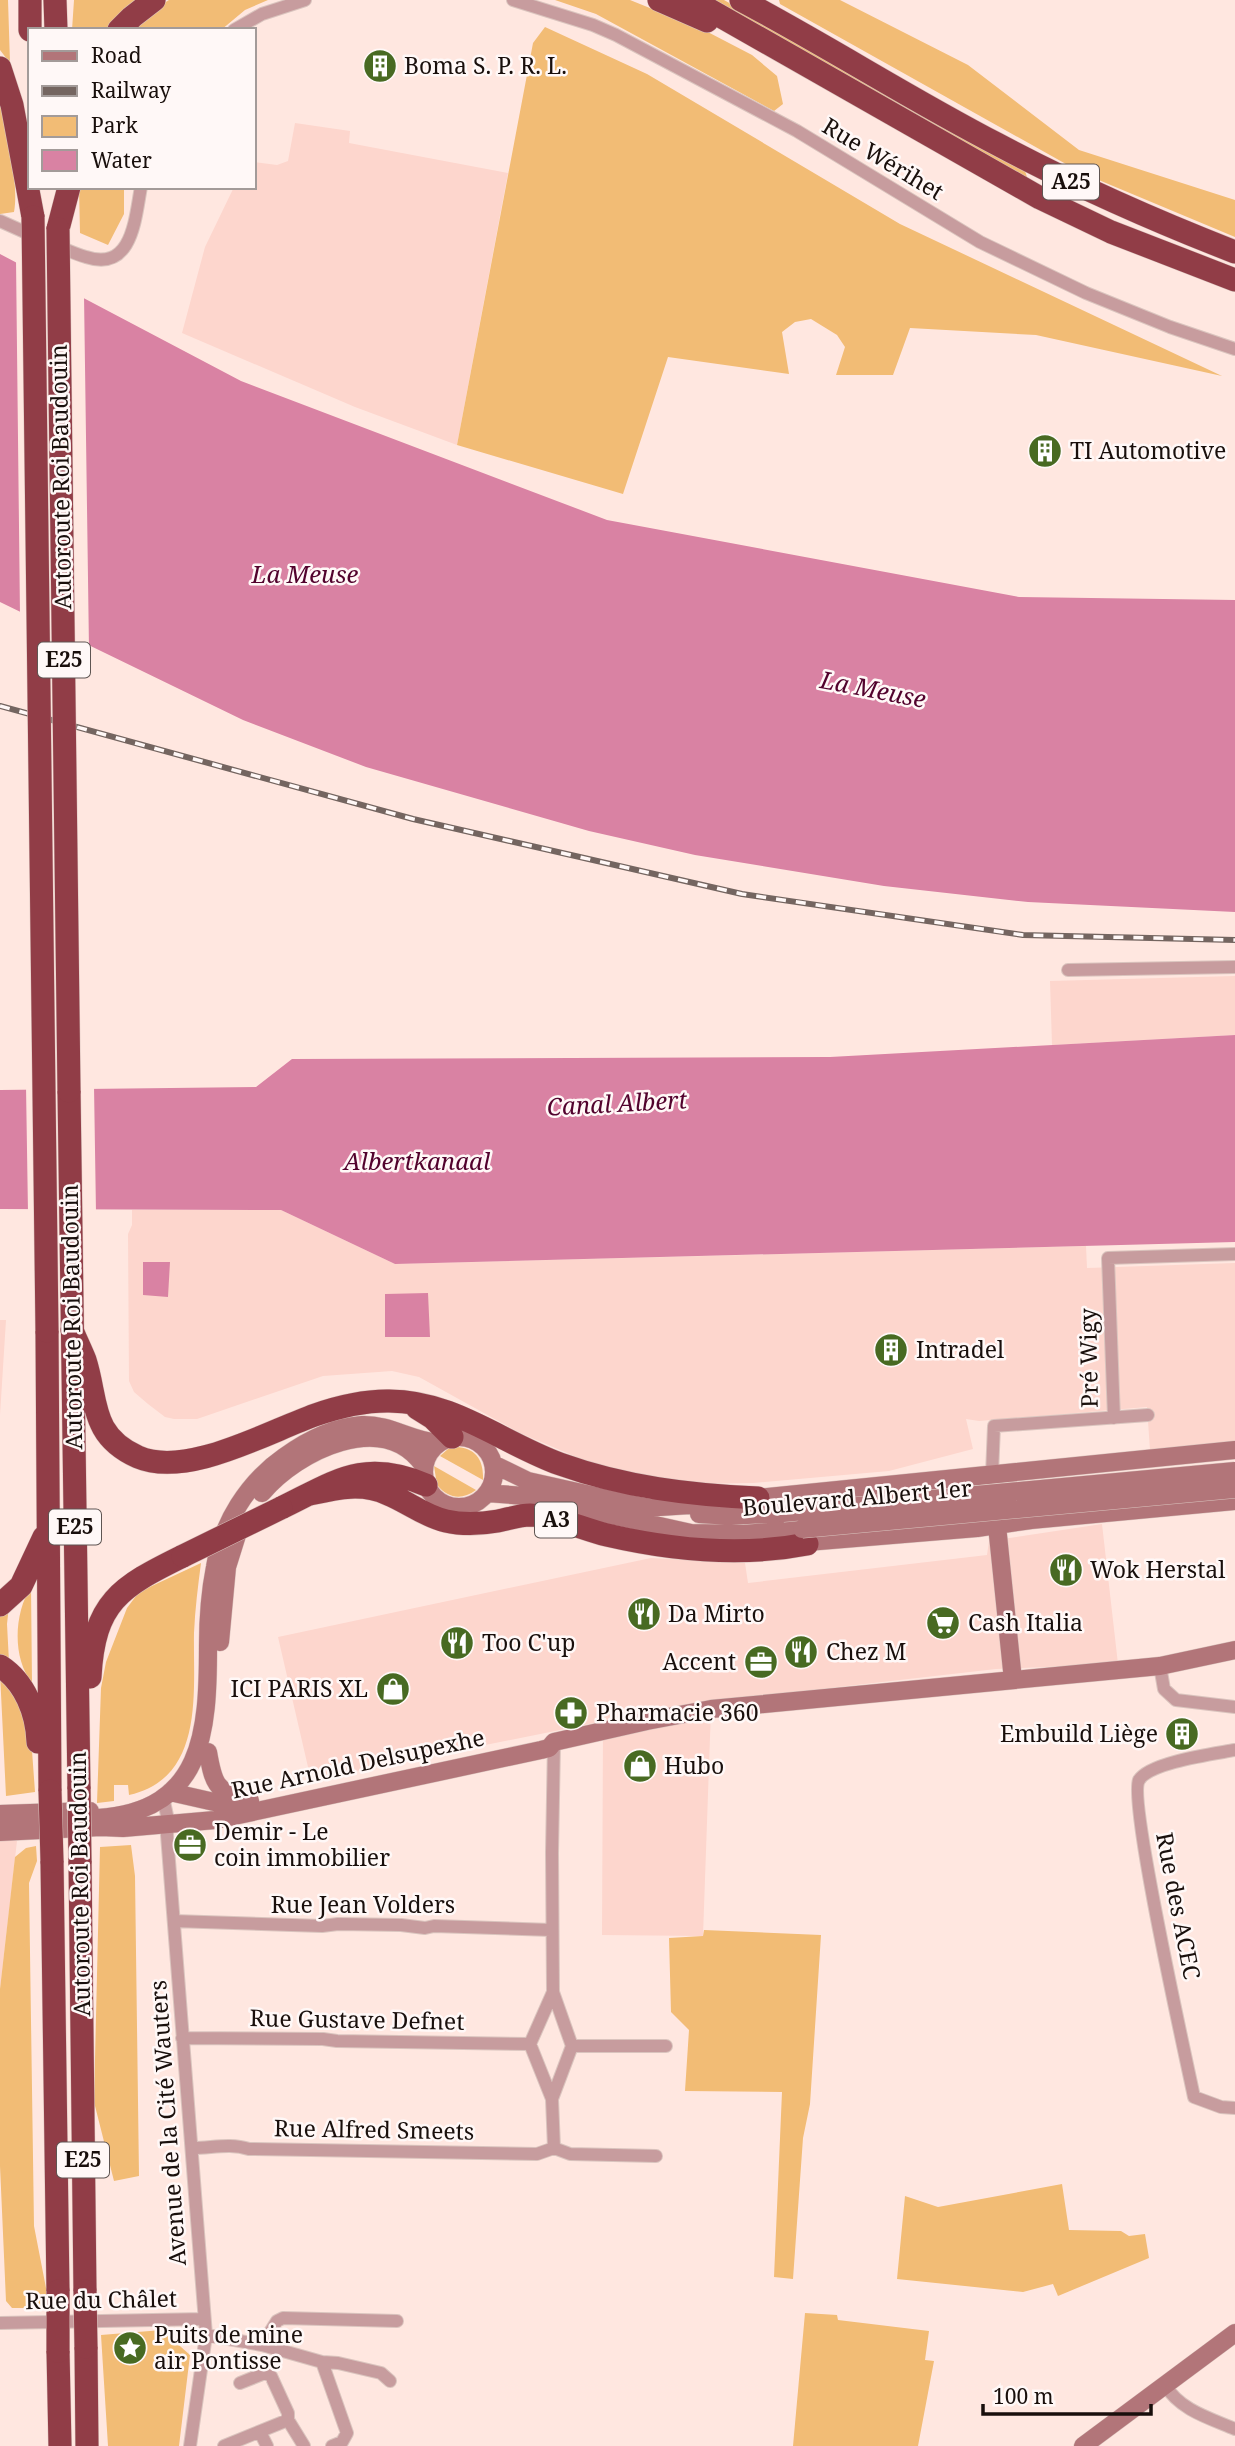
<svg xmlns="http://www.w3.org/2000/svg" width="1235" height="2446" font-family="'Noto Serif',serif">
<rect width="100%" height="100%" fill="#ffe7e0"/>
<path fill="#fdd6cd" d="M295,123l55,8 -1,12 159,30 -51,272 -102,-38 -173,-74 23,-86 29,-60h20v-25l23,3 11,-4z
M1235,976v59l-183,10 -2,-64z
M132,1210h149l114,54 691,-18 1,22 148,-5v181l-85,6 -3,-43 -168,14 -13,-2 7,30 -84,22 -136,12 -65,1 -55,-10 -52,-15 -61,-26 -101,-56 -27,-6 -69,5 -126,43h-23l-9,-2 -17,-13 -14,-12 -5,-11 -1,-147 4,-9z
M0,1320h6l-6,95z
M1102,1524l16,140 -122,5 -307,35 -378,76 -33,-143 373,-79 94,5 3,20 239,-28 2,-14z
M711,1709l-8,227 -101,-1 1,-204z
M0,1841h17l-17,148z"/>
<path fill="#f2bc75" d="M0,0h8l2,63 -10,-13z
M74,0h65l-31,30h-36z
M169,0h99l-23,10 -24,20h-91l23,-20z
M555,0h75l72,29 50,26 25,21 6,28 -9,7 -178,-97z
M711,0h13l301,171 4,12z
M779,0h61l128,65 111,85 156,50v37l-153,-64 -302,-169z
M545,27l102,47 253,150 322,152 -186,-41 -126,-7 -17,47h-57l9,-28 -8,-12 -26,-16 -16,3 -13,10 7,42 -121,-17 -45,137 -166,-49 76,-402z
M0,105c8,25 19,81 14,107l-14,2z
M79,187h45v27l-16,31 -28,-12z
M456,1447c20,1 28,13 27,33l-43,-24 8,-7z
M434,1466l42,24c-14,10 -27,9 -39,-5z
M201,1563c-3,23 -6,46 -7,70 -1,59 11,145 -65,162l-1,-10h-14v16l-17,2 4,-115 5,-26 21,-54 12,-16z
M31,1587l1,96c-20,-25 -18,-70 -1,-96z
M9,1606l-2,18 2,38 -9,-6v-43z
M0,1673l30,50 5,69 -29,4z
M131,1845l4,31 4,300 -25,5 -20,-79 6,-255z
M36,1846l1,15 -8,22 5,343 12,62v20h-34l-6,-7 -6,-135v-177l15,-132 11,-9z
M704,1930l117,5 -11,169 -7,34 -10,141 -19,-2 8,-185 -97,-1 4,-61 -18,-18 -2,-74 34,-2z
M1062,2184l7,46 52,1 8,5 16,-2 4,24 -91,38 -5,-12 -30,8 -126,-13 8,-83 33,11z
M805,2313l32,2 1,5 91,11 -4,29 9,1 -16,85h-125z
M162,2330l28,25 -11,91h-71l-7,-111z"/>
<path fill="#d982a3" d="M0,254l241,127 366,139 412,77 216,3v312l-207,-10 -144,-16 -189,-31 -106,-24 -223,-64 -123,-47 -243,-118z
M1235,1035v207l-840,22 -114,-54 -281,-1v-119l256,-3 36,-28 538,-2z
M143,1262h27l-2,35 -25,-2z
M428,1293l2,44h-45v-43z"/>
<path fill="#ffe7e0" d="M16,259l68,36 5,354 -69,-33z
M26,1086h68l2,127h-68z"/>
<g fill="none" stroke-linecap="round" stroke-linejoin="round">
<g stroke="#dac4be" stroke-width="14">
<path id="street" d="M513,0l80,25 23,10 181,96 183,111 106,51 84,34 65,22
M234,30l28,-16 43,-14
M0,221l38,17
M55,245c10,4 20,9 31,12 47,15 49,-39 55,-70
M1068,970l167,-3
M1114,1418l-6,-160 127,-4
M992,1474l2,-48 154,-11
M1160,1666l4,23 12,11 59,7
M1235,1750c-21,4 -85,12 -96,30 -11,19 47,278 55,317l27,10 14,1
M163,1797l5,23 -1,15 39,500 -16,111
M174,1921l148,5 16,-2 63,1 24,3 9,-2 117,4
M553,1992l-23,52 22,55 2,49
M182,2038l141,1 14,2 193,3
M572,2046h94
M552,2099l20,-53 -19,-54 -1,-139 2,-111
M193,2148c19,0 37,-5 56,1l288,5 17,-6
M554,2148l16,6 86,2
M0,2323l204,-4
M206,2335l56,10 60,17 16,1 43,10 9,8
M262,2345l15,-24 6,-3 114,3
M322,2362l25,71 -5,9 -10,4
M240,2383l25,-10 6,3 17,37v7
M1165,2385c15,25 44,33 70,44
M260,2432l7,14
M224,2446l64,-26 16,26"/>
</g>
<g stroke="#dac4be" stroke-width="19">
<path id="secondary" d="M424 1472a35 35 0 1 1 70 0a35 35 0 1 1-70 0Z
M493,1464l35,17 126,28
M262,1493c35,-42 122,-85 162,-27
M487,1493l38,3 166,37 53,1 58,-5
M748,1499l487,-49
M645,1508l75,-5
M699,1514l32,2 52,-3
M996,1516l17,164
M691,1533l11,5 30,3
M795,1543l182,-15 54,-8 204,-19
M220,1642l7,-75 10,-32
M208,1752c5,30 7,38 37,50
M170,1792l53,12 27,-3
M0,1814l90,-3
M98,1818c106,-7 110,-87 110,-172 0,-26 2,-54 7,-79 7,-44 33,-85 69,-110 22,-16 50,-30 78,-32 28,-1 49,16 76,18
M0,1832l101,-5 22,1 92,-8 326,-70 8,-2 5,-6 93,-21 64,-12 449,-43 75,-16
M1083,2446l152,-113"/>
</g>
<g stroke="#dac4be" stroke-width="24">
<path id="highway" d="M30,0v30
M55,0l1,30
M659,0l48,21
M692,0l348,198 71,34 124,48
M741,0c87,46 169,99 256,144 77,41 156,76 238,108
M119,30l13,-13 22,-17
M0,68l12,37 21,112
M58,229l11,-42
M69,1091l10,698
M72,1330c4,10 9,20 13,30 13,40 4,75 53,97 49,21 129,-25 177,-42 23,-8 48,-14 72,-14 65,-1 115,42 173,63 64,23 130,31 198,34
M47,1331l3,460
M417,1408l16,10 19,19
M310,1494c27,-6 52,-12 78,0 20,8 36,22 58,27 17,4 35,3 52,0 11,-2 21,-6 32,-6 26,1 52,14 77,20 65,15 134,22 200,9
M281,1508c54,-26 82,-50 145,-23
M0,1605l21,-19 23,-49
M0,1666c25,16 37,47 38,76
M90,1677c4,-75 30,-90 93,-121
M52,1861l6,430
M80,1861l5,430
M86,2347l1,99
M58,2351l2,95"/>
</g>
<use href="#street" stroke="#c79c9e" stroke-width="12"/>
<use href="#secondary" stroke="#b27579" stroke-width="18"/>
<use href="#highway" stroke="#913d47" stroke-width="23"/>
<g stroke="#746560" stroke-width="6">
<path id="rail" d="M0,706l413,113 329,75 281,41 212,5"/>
</g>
<use href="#rail" stroke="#fff8f7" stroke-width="3.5" stroke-dasharray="10" stroke-linecap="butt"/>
<g stroke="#dac4be" stroke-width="19" stroke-linecap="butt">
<path id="secondary-bridge" d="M783,1513l452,-42
M802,1529l433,-40"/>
</g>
<g stroke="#dac4be" stroke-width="24" stroke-linecap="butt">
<path id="highway-bridge" d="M33,217l14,1114
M58,229l11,862
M183,1556l98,-48
M79,1789l1,72
M50,1791l2,70
M58,2291v60
M85,2291l1,56"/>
</g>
<use href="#secondary-bridge" stroke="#b27579" stroke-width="18"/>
<use href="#highway-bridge" stroke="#913d47" stroke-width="23"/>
</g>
<defs>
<g id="building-disc" transform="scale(1.75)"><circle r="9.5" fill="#486a22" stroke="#fff8f7"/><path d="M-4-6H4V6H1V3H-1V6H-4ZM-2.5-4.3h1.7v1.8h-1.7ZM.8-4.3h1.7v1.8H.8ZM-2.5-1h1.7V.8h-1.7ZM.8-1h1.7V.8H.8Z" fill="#fff"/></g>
<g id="restaurant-disc" transform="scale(1.75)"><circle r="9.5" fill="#486a22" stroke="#fff8f7"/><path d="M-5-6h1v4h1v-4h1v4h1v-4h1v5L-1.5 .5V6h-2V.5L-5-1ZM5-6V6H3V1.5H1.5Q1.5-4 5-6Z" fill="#fff"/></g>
<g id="supermarket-disc" transform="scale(1.75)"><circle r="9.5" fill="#486a22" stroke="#fff8f7"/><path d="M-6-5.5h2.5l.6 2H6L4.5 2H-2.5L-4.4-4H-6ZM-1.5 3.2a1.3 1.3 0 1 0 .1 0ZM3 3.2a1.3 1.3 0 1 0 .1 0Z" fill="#fff"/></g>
<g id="office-disc" transform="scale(1.75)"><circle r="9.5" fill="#486a22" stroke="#fff8f7"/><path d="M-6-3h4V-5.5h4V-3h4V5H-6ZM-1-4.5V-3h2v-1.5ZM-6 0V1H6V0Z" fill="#fff"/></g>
<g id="shop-disc" transform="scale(1.75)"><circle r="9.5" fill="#486a22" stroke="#fff8f7"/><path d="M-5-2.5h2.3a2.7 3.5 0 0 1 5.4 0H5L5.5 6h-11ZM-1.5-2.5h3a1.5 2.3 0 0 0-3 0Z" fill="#fff"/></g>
<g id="pharmacy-disc" transform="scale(1.75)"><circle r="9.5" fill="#486a22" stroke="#fff8f7"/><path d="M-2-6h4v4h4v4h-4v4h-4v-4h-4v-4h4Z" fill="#fff"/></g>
<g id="sight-disc" transform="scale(1.75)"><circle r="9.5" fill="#486a22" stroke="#fff8f7"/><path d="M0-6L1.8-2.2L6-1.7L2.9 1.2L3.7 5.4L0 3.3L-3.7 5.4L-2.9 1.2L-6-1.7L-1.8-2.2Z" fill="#fff"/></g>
</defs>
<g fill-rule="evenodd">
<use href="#building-disc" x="380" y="66"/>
<use href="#building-disc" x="1045" y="451"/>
<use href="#building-disc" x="891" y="1350"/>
<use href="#restaurant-disc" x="1066" y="1570"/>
<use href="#restaurant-disc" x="644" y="1614"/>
<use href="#supermarket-disc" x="943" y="1623"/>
<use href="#restaurant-disc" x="457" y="1643"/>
<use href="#restaurant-disc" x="801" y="1652"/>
<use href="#office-disc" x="761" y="1662"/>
<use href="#shop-disc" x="393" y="1689"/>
<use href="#pharmacy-disc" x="571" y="1713"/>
<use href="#building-disc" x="1182" y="1734"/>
<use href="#shop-disc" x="640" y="1766"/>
<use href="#office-disc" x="190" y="1845"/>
<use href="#sight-disc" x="130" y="2348"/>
</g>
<g text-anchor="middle" stroke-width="5" stroke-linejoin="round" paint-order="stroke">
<g fill="#fff8f7" stroke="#5e5552" stroke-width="2">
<rect x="1043" y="164.5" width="56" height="35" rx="5"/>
<rect x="38" y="642.5" width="52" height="35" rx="5"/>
<rect x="535" y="1502.5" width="42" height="35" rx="5"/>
<rect x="49" y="1509.5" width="52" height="35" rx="5"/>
<rect x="57" y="2142.5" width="52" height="35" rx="5"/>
</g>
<g font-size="21" font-weight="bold" fill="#190f0c">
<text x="1071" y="189">A25</text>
<text x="64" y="667">E25</text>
<text x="556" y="1527">A3</text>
<text x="75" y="1534">E25</text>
<text x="83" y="2167">E25</text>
</g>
<g font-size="23" fill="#190f0c" stroke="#fff8f7" text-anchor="start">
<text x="404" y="74">Boma S. P. R. L.</text>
<text x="1070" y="459">TI Automotive</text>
<text x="916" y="1358">Intradel</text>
<text x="1090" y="1578">Wok Herstal</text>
<text x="668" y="1622">Da Mirto</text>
<text x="968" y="1631">Cash Italia</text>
<text x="482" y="1651">Too C'up</text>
<text x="826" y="1660">Chez M</text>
<text x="736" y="1670" text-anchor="end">Accent</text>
<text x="368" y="1697" text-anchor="end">ICI PARIS XL</text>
<text x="596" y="1721">Pharmacie 360</text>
<text x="1158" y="1742" text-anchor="end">Embuild Liège</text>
<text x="664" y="1774">Hubo</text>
<text x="214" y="1840">Demir - Le<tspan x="214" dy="26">coin immobilier</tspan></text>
<text x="154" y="2343">Puits de mine<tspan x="154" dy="26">air Pontisse</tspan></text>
</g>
<g font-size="23" fill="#190f0c" stroke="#fff8f7">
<text transform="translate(883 159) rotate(31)" y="8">Rue Wérihet</text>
<text transform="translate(61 477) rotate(-91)" y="8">Autoroute Roi Baudouin</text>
<text transform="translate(72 1317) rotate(-91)" y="8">Autoroute Roi Baudouin</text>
<text transform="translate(1089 1358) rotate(-91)" y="8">Pré Wigy</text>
<text transform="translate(857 1498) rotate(-5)" y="8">Boulevard Albert 1er</text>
<text transform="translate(358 1764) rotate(-12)" y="8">Rue Arnold Delsupexhe</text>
<text transform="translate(80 1884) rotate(-91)" y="8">Autoroute Roi Baudouin</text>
<text x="363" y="1913">Rue Jean Volders</text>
<text transform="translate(1178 1906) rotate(79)" y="8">Rue des ACEC</text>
<text transform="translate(357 2020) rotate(1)" y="8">Rue Gustave Defnet</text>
<text transform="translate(168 2123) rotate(-94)" y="8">Avenue de la Cité Wauters</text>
<text transform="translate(374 2130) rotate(1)" y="8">Rue Alfred Smeets</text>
<text transform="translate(101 2300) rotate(-1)" y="8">Rue du Châlet</text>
</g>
<g font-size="24" font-style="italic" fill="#52022d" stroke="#fff8f7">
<text x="305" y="583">La Meuse</text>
<text transform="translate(873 690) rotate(11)" y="8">La Meuse</text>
<text transform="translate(617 1104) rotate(-3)" y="8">Canal Albert</text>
<text x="417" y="1170">Albertkanaal</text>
</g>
</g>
<rect x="28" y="28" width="228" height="161" fill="#fff8f7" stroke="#a39b99" stroke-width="2"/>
<rect x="42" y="51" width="35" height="10" fill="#b27579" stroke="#a39b99" stroke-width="2"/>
<text x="91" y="63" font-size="21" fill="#190f0c">Road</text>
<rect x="42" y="86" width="35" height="10" fill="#746560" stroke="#a39b99" stroke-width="2"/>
<text x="91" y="98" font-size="21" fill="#190f0c">Railway</text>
<rect x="42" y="116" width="35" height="21" fill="#f2bc75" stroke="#a39b99" stroke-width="2"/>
<text x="91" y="133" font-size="21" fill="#190f0c">Park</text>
<rect x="42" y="150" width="35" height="21" fill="#d982a3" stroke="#a39b99" stroke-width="2"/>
<text x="91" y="168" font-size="21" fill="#190f0c">Water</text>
<path d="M983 2404v10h168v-10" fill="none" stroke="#190f0c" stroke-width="3.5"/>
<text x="993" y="2404" font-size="21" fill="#190f0c" stroke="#fff8f7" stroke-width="5" paint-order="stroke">100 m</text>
</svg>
